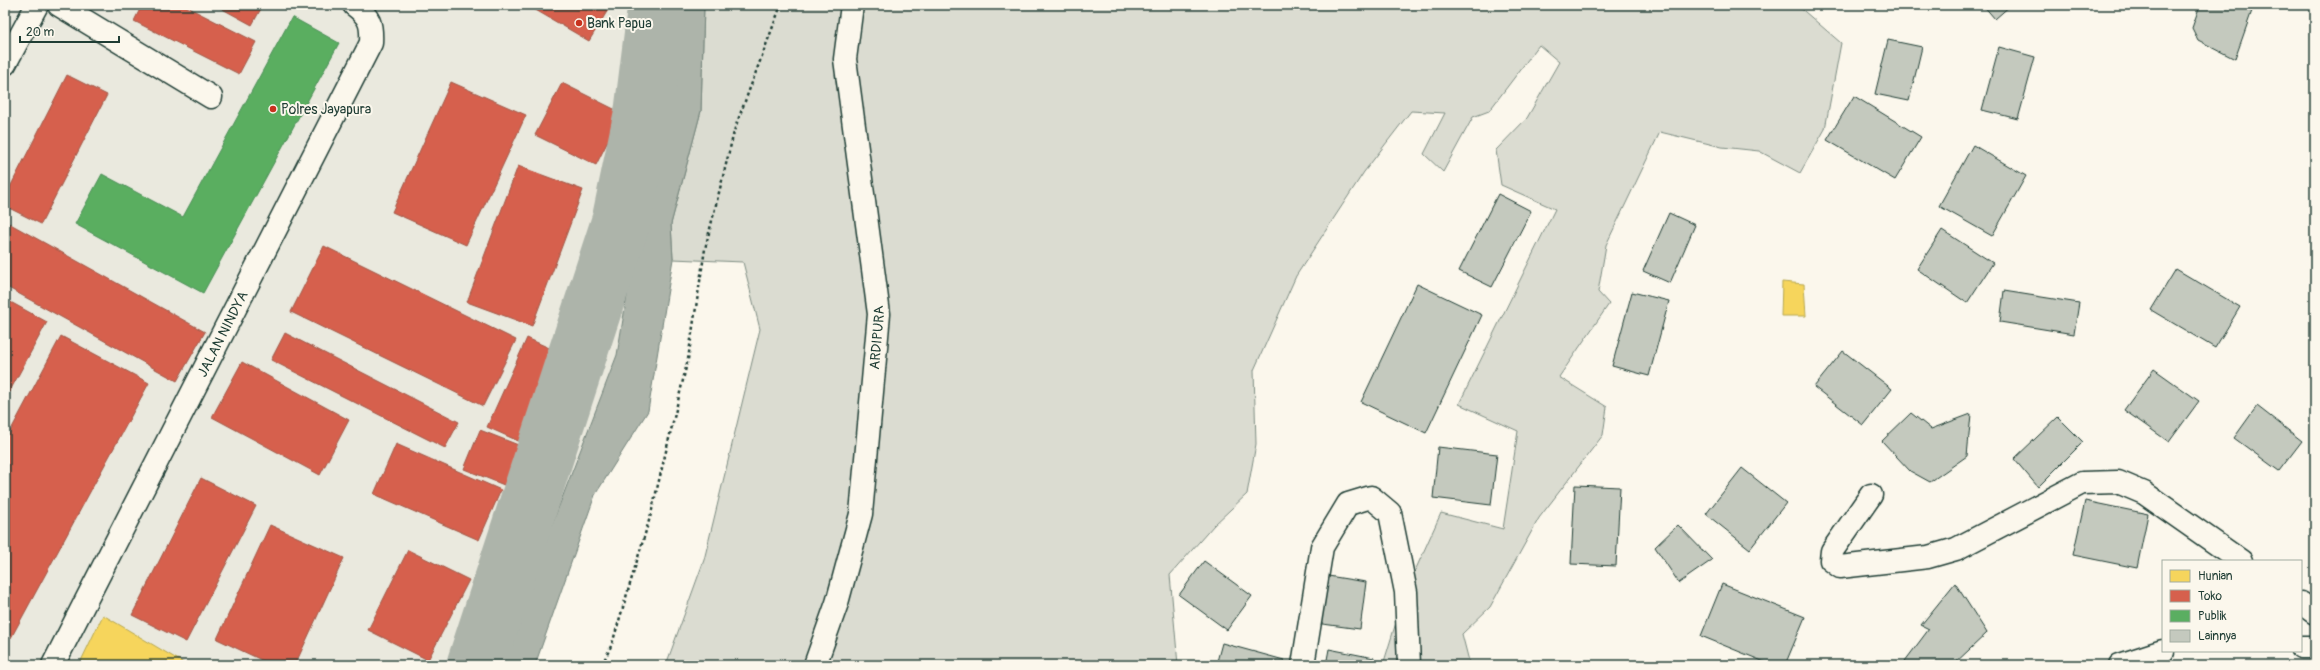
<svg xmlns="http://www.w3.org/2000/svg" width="2320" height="670" font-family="Pangolin,sans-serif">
<rect width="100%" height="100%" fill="#fbf7ec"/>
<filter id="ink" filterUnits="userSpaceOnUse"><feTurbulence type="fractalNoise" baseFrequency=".025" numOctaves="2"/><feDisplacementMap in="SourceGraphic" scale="8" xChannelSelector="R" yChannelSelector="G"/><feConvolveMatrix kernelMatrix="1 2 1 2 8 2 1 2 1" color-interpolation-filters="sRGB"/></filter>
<g filter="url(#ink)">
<path fill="#eae9de" d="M5,5h671l-59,350 -119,310h-493z"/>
<path fill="#dbdcd1" stroke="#7d8c82" d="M704,5h1093l44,38 -16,86 -25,44 -41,-22 -37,-4 -62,-15 -54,113 -8,47 11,12 -50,73 48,30 -4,28 -64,83 -49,89 -28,27 8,31h-87l22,-72 36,-80 62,16 15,-98 -59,-27 96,-195 -54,-24 -5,-35 31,-32 32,-56 -20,-17 -50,66 -16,6 -30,55 -19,-18 21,-41 -34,-2 -47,61 -68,104 -42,94 2,74 -9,50 -33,31 -44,50 8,90h-512l38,-105 56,-231 -17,-67 -70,-3 -2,-35 30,-113z"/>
<path fill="#adb4aa" stroke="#74847b" d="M676,5h28l-3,106 -30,113 2,35 -25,152 -53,84 -60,170h-37l119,-310z"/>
<path fill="#f6d55c" stroke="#b6a750" d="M1782,282l22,2 2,32h-25z
M103,615l84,50h-108z"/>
<path fill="#d6604d" stroke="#9f5646" d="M142,5h41l73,37 -17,32 -105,-53z
M215,5h48l-11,20z
M527,5h84l-22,36z
M67,75l40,20 -66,129 -36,-18v-9z
M451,82l75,33 -60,130 -74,-33z
M562,83l60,30 -26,52 -61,-30z
M518,166l65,24 -51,136 -65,-24z
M5,221l200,111 -28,49 -172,-95z
M324,246l192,94 -33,66 -192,-94z
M5,299l42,23 -42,78z
M285,333l174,89 -14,26 -174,-88z
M61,336l88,47 -138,255 -6,-3v-194z
M527,338l38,17 -40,89 -38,-17z
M242,362l107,58 -29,55 -108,-58z
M480,430l46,18 -17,39 -45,-18z
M396,444l105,46 -22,50 -105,-46z
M201,478l55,28 -70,136 -54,-27z
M270,525l74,33 -49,107h-23l-55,-26z
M408,550l61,30 -41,80 -60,-30z"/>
<path fill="#5aae61" stroke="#488c54" d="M292,17l47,26 -136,250 -128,-69 27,-50 81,43z"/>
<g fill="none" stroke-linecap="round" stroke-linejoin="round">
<path stroke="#adb4aa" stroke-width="59" d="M476,665l145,-444 23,-111 13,-105"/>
</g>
<path fill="#c4c9be" stroke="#1f3d34" d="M1983,5h28l-16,14z
M2200,5h54l-19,54 -37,-19 -6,-12z
M1888,40l34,7 -13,54 -34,-7z
M1999,47l36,10 -17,62 -36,-9z
M1854,96l67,41 -26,43 -68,-40z
M1973,145l53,31 -34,60 -53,-30z
M1498,194l33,17 -39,76 -33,-16z
M1669,213l26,12 -25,58 -27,-12z
M1942,230l51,33 -26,40 -50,-34z
M2176,269l64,38 -25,41 -64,-38z
M1417,284l65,31 -56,118 -65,-31z
M2004,291l75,12 -5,31 -74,-12z
M1632,292l37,9 -20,75 -37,-10z
M1843,351l49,38 -29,36 -49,-38z
M2154,369l45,32 -30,41 -45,-32z
M2257,406l45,35 -23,30 -45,-33z
M1911,413l20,16 40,-15 -4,42 -37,26 -20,-11 -28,-30z
M2058,417l25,25 -45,45 -24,-28z
M1438,447l59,7 -6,51 -58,-7z
M1742,468l44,35 -36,46 -44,-35z
M1575,485l45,2 -4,79 -45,-2z
M2085,501l63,13 -11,54 -64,-13z
M1678,525l34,35 -33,23 -24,-36z
M1204,561l48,35 -25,34 -48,-35z
M1322,575l44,7 -6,47 -45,-6z
M1955,583l32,50 -34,32h-51l27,-36 -8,-4z
M1722,584l83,33 -20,48h-13l-71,-29z
M1222,643l62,17 -1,5h-67z
M1329,649l45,9 -2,7h-46z"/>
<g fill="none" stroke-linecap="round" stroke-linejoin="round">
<g stroke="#1f3d34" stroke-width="25">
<g id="minor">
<path d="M59,5l152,92"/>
<path d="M5,64l32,-59"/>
<path d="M1871,495l-39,56 -1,9 9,7 88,-10 28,-8 126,-66 36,-1 26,11 97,68"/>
<path d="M2301,603l14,10"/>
<path d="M2301,647h14"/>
<path id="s1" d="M53,665l318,-622c1,-19 -1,-26 -17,-38"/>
<path id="s2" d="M815,665l22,-62 24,-89 18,-200 -34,-255 7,-54"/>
<path d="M1303,665l19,-118 26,-43 23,-7 19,16 16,79 3,73"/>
<path d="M2120,665l43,-14"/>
</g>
</g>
<path stroke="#1f3d34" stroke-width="2.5" stroke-dasharray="3 3" stroke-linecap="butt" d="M602,665l10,-21 39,-130 37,-155 17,-110 30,-121 46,-123"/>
<use href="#minor" stroke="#fbf7ec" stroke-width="22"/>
</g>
</g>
<g fill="#c8321e" stroke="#fbf7ec" stroke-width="1.5">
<circle cx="579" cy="23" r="4"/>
<circle cx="273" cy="109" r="4"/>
</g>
<g text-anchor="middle" stroke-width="4" stroke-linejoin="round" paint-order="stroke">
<g font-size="14" fill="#1f3d34" stroke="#fbf7ec" text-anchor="start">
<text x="587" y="28">Bank Papua</text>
<text x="281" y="114">Polres Jayapura</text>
</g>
<g font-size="14" fill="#1f3d34" stroke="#fbf7ec">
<text dy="5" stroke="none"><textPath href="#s1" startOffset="372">JALAN NINDYA</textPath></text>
<text dy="5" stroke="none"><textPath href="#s2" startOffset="335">ARDIPURA</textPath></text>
</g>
</g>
<rect width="2320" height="670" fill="none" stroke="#fbf7ec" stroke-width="20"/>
<rect x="10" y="10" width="2300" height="650" fill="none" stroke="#1f3d34" stroke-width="1.5" filter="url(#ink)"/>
<rect x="2162" y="560" width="140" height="92" fill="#fbf7ec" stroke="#a3ada2"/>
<rect x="2170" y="570" width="20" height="12" fill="#f6d55c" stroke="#a3ada2"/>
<text x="2198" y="580" font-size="12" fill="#1f3d34">Hunian</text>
<rect x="2170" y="590" width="20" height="12" fill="#d6604d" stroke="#a3ada2"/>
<text x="2198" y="600" font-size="12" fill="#1f3d34">Toko</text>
<rect x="2170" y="610" width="20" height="12" fill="#5aae61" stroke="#a3ada2"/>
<text x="2198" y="620" font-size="12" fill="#1f3d34">Publik</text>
<rect x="2170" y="630" width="20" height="12" fill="#c4c9be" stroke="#a3ada2"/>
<text x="2198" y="640" font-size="12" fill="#1f3d34">Lainnya</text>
<path d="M20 36v6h99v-6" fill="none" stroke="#1f3d34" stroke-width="2"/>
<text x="26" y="36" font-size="12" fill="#1f3d34" stroke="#fbf7ec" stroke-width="3" paint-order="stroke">20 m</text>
</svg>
